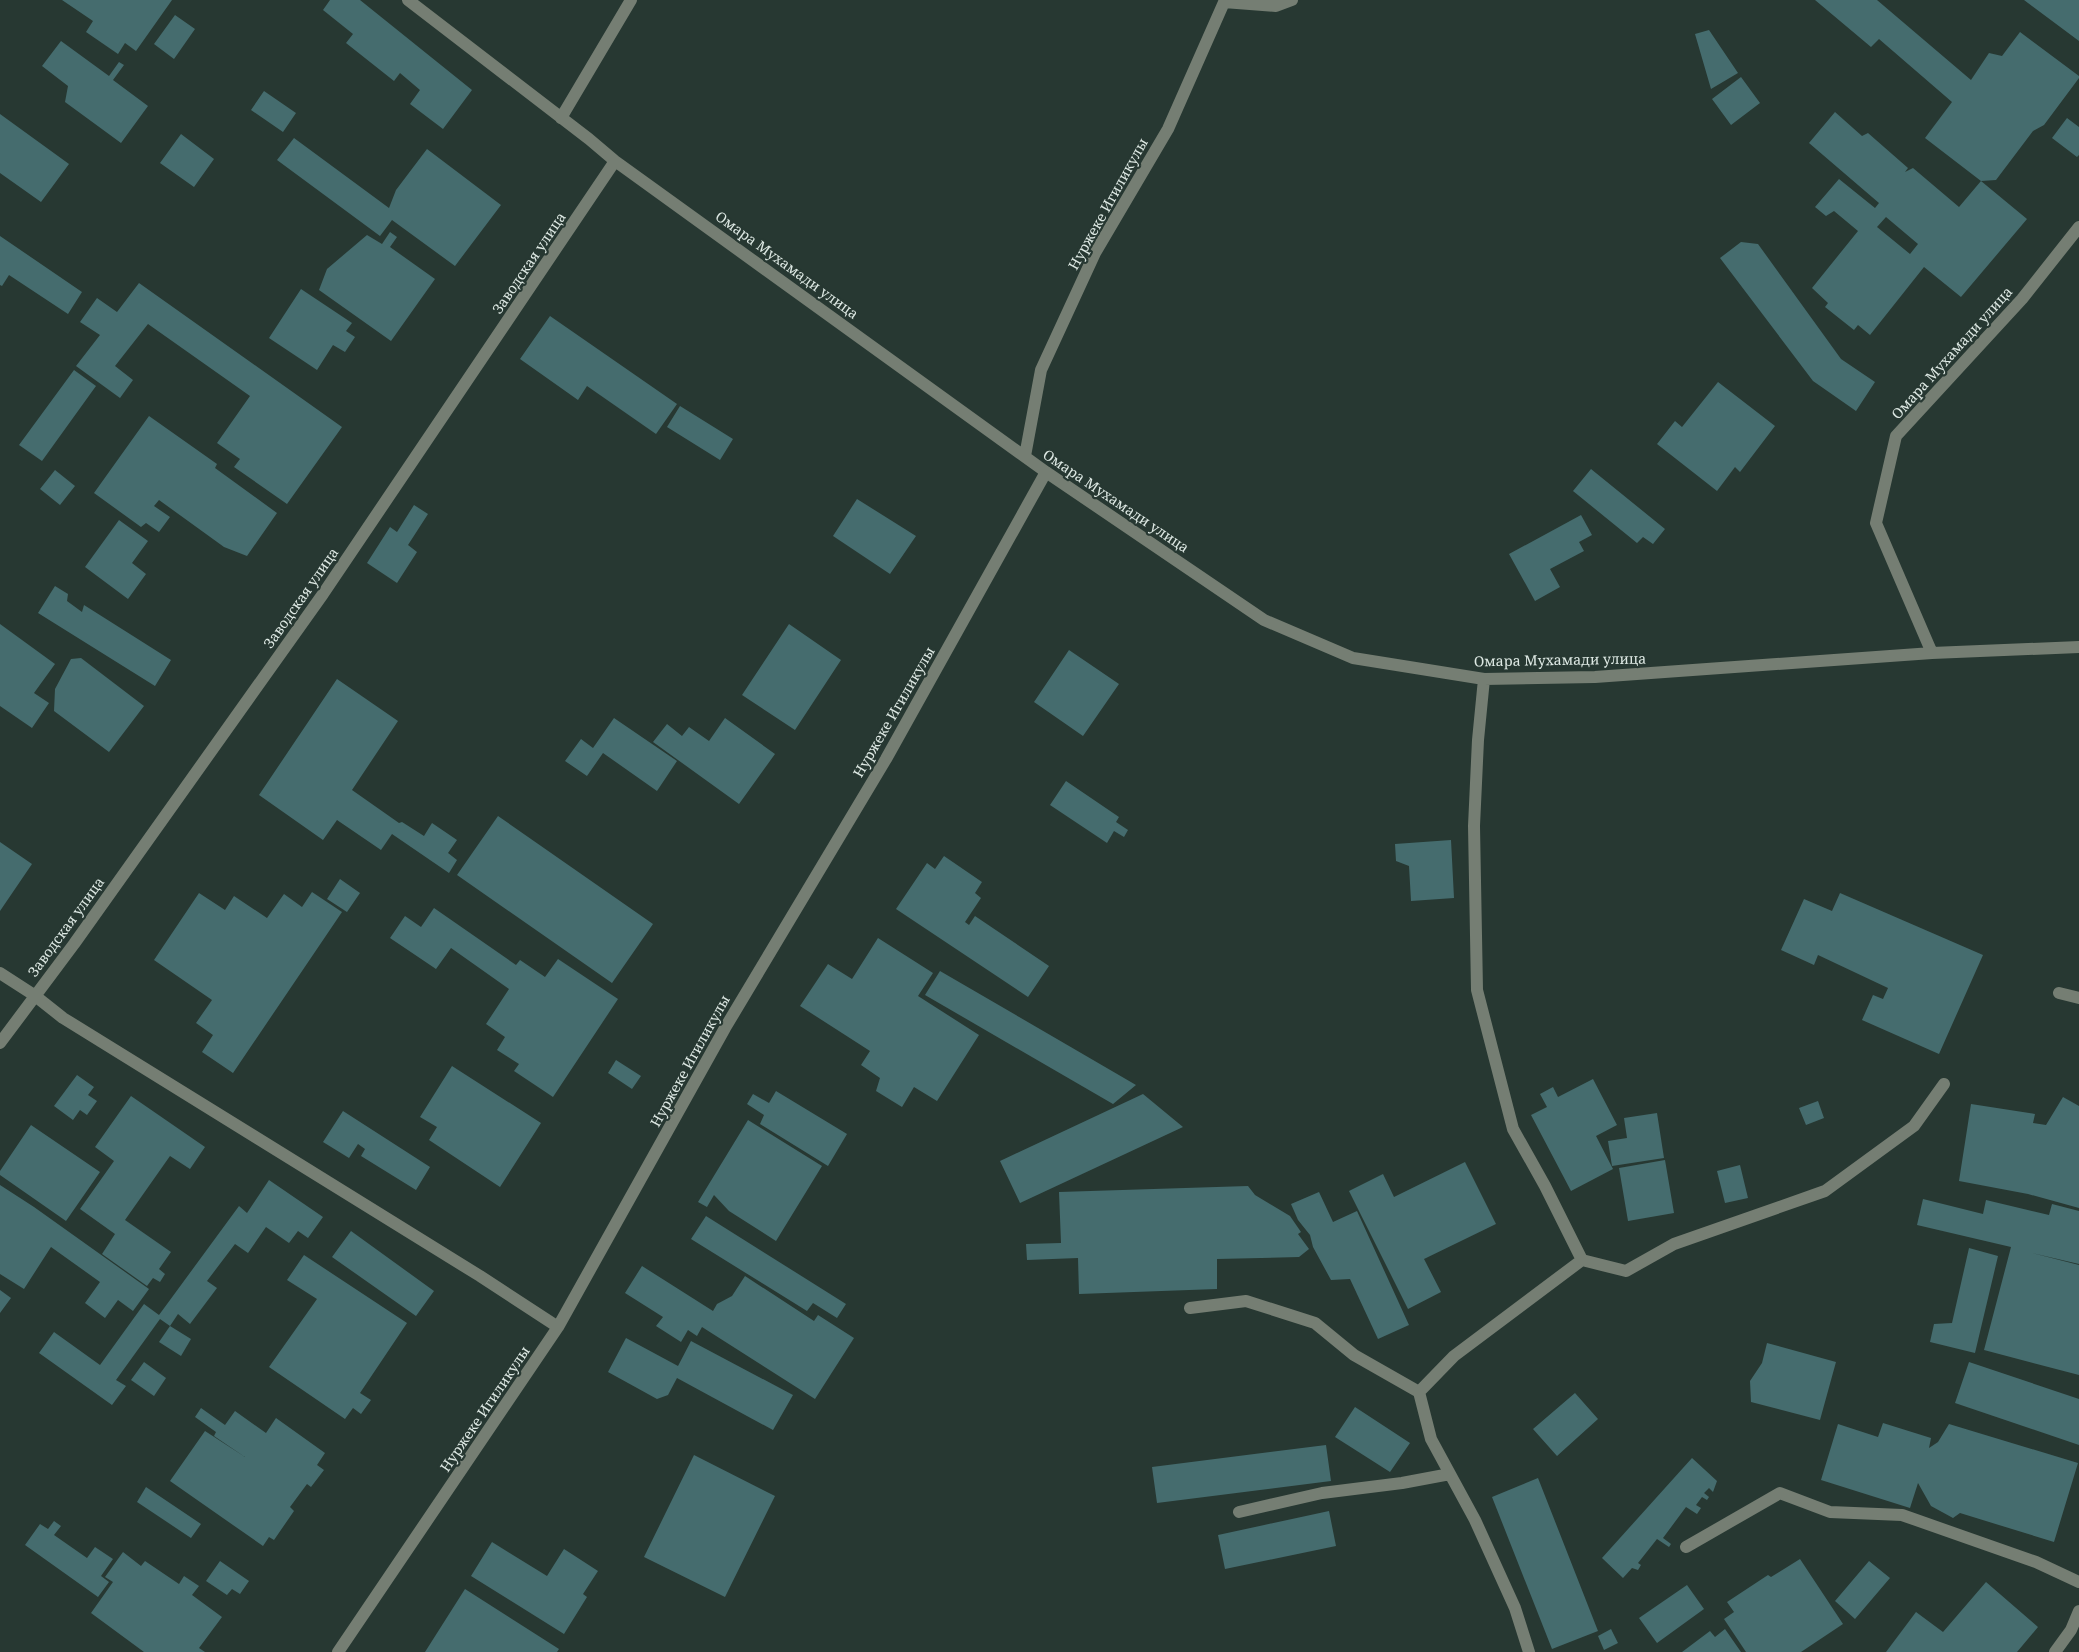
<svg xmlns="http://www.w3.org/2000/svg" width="2079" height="1652" font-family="'Noto Serif',serif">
<rect width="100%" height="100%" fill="#273832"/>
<path fill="#456c6e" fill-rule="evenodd" d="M62,0h110l-36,51 -11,-8 -7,11 -32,-22 7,-11z
M330,0h30l112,90 -29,39 -33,-25 10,-14 -20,-17 -6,8 -48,-38 7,-9 -30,-24z
M1815,0h62l94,80 18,-27 13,3 18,-24 59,44v2l-35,47 -11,6 -37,49 -15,1 -56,-43 27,-36 -73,-63 -8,8z
M2024,0h55v41z
M175,15l20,14 -21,30 -20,-15z
M1709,30l29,43 -27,16 -16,-55z
M61,41l48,35 10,-14 5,3 -11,15 35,26 -27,37 -56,-41 3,-16 -26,-20z
M1741,77l19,26 -29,22 -19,-26z
M264,91l32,22 -13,19 -32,-22z
M1835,112l27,24 6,-3 40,35 -3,4 8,-4 46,39 22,-26 46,38 -66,78 -37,-30 -54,68 -12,-10 -4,5 -29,-23 3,-4 -16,-15 46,-57 -24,-20 -8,5 -11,-9 24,-28 36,29 4,-5 -70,-60zM1886,217l32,27 -8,10 -33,-27z
M0,114l69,50 -28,38 -41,-29z
M2067,118l12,9v28l-2,2 -25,-19z
M181,134l33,25 -20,28 -34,-24z
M294,138l95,70 7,-18 31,-41 74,56 -46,61 -63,-46 -12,16 -103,-76z
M390,232l7,5 -7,10 45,32 -44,62 -72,-51 8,-21 40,-34 15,9z
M0,236l82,56 -14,22 -59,-39 -7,11 -2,-1z
M1741,242l17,2 83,115 34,23 -19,29 -43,-30 -93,-123z
M139,283l203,144 -55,77 -53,-37 6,-8 -23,-16 33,-47 -102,-72 -33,42 18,14 -13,18 -44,-32 24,-31 -20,-13 17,-24 20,14z
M301,289l51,34 -6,8 9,6 -10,15 -12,-7 -16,25 -48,-32z
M550,316l127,88 -21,30 -69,-48 -9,14 -58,-41z
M74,370l22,16 -54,75 -23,-16z
M1718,382l57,44 -35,46 -5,-5 -18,24 -60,-47 18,-23 7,6z
M680,406l53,33 -13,21 -53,-33z
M149,416l68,48 -2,4 62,45 -30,43 -23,-9 -65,-47 -5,6 16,11 -11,15 -13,-9 -5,4 -47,-34z
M1591,469l74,60 -12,15 -10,-7 -6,6 -64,-52z
M55,470l20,16 -15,19 -20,-16z
M857,499l59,37 -26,38 -57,-38z
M414,505l14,9 -20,31 9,7 -20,31 -30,-20 23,-36 7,5z
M1581,515l11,20 -13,7 5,9 -34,18 10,18 -25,14 -26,-47z
M119,520l29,21 -16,22 14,11 -18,25 -43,-32z
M55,586l13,8 -1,7 15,11 2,-7 87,55 -16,26 -117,-73z
M0,624l55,40 -21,29 15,10 -17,25 -32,-22z
M789,624l52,36 -46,70 -53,-35z
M1069,650l50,34 -36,52 -49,-34z
M81,658l63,48 -35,46 -55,-41 1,-22 16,-30z
M337,679l61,42 -46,69 47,33 3,-1 22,14 8,-13 25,17 -9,13 9,7 -8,13 -57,-39 -11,16 -44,-30 -14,20 -64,-45z
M614,718l63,43 -20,30 -54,-38 -16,23 -22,-15 16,-22 12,9z
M725,718l50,36 -36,50 -86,-62 14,-18 15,12 7,-9 20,14z
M1066,781l53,36 -3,5 12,8 -4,7 -10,-6 -7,12 -57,-38z
M498,816l155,108 -41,59 -155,-108z
M1451,840l3,58 -43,3 -2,-35 -13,-5 -1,-17z
M0,842l32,22 -32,47z
M944,856l38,26 -7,11 6,5 -16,24 4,3 6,-9 74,50 -21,31 -132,-88 31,-46 8,6z
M340,879l20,14 -13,19 -20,-13z
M312,892l30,20 -109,161 -31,-21 11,-17 -17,-12 16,-23 -58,-40 45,-67 26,17 9,-14 33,22 17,-24 18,13z
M1840,893l143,62 -44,99 -77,-34 11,-25 10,4 5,-11 -70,-33 -4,10 -33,-15 23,-51 28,12z
M434,908l82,57 4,-5 25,17 13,-18 60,40 -65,98 -39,-26 5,-7 -22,-14 8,-13 -19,-13 23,-35 -58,-41 -15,21 -46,-31 15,-22 16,11z
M878,938l55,35 -15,23 61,39 -42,66 -23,-14 -12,20 -26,-16 4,-13 -19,-13 9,-14 -70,-45 28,-42 24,15z
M940,971l117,68 79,46 -23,19 -188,-109z
M616,1060l25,16 -9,13 -24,-16z
M452,1066l89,57 -41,64 -71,-47 8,-13 -17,-10z
M77,1075l17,12 -6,8 9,6 -10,14 -7,-5 -7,10 -19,-14z
M1593,1079l24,46 -21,11 17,33 -42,22 -40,-76 16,-8 -7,-13 13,-7 5,10z
M776,1091l71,43 -19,32 -68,-42 4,-9 -17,-11 6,-10 16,9z
M1143,1094l40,33 -163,76 -20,-42z
M131,1096l74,51 -15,22 -20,-13 -45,64 46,32 -12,17 6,5 -5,8 -7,-4 -6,8 -45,-32 13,-20 -35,-25 34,-48 -19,-14z
M2063,1097l16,9v102l-51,-14 -69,-13 12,-77 64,10 -2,9 13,2z
M1818,1101l6,17 -18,7 -7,-17z
M343,1111l87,56 -14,23 -55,-34 4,-7 -7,-5 -9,14 -26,-16z
M1657,1113l7,45 -52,8 -4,-25 19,-3 -3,-20z
M748,1120l74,46 -46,75 -47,-30 -15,-16 -7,12 -9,-5z
M31,1125l69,47 -34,49 -66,-46v-4z
M1665,1160l9,53 -46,8 -9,-53z
M1465,1162l31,62 -72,35 17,33 -33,17 -59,-118 34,-17 11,23z
M1740,1165l8,33 -23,5 -8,-32z
M269,1180l54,37 -15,21 -10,-7 -9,12 -23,-16 -18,26 -13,-9 -28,37 10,7 -27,36 -12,-10 -8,12 -10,-7 -44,61 10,6 -14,19 -73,-52 15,-21 46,33 44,-61 15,11 80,-109 8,7z
M0,1185l34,22 115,82 -16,22 -15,-11 -13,18 -20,-15 15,-21 -49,-35 -27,42 -24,-15z
M1248,1186l7,9 35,21 11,16 -3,2 11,15 -10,8 -82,2v30l-138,5 -1,-36 -51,2 -1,-16 35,-1 -2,-51z
M1319,1192l14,30 24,-11 52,114 -31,14 -28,-60 -19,1 -18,-33 -3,-12 -12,-15 -7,-16z
M1923,1199l60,15 3,-14 63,15 3,-11 27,7v53l-47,-11 47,12v110l-95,-25 27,-103 -94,-22z
M706,1216l140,88 -9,14 -24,-15 -6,8 -116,-72z
M351,1231l83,60 -18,25 -84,-59z
M1969,1248l29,8 -23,97 -45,-11 4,-18 18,-1z
M304,1255l103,68 -47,70 11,7 -10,14 -8,-6 -8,11 -76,-52 48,-68 -30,-19z
M642,1266l71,45 4,-7 15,-8 13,-20 69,45 4,-6 36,23 -39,61 -113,-72 -5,9 -9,-6 -7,12 -25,-16 7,-9 -38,-24z
M0,1290l11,8 -11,15z
M170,1326l21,13 -10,17 -22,-14z
M626,1338l52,28 13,-25 102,54 -20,35 -96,-52 -9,17 -11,4 -49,-27z
M1767,1343l69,19 -16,58 -69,-18 -1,-21 12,-18z
M144,1362l22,16 -12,18 -23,-16z
M1969,1362l110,37v46l-124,-42z
M1575,1393l23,26 -41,37 -24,-27z
M1355,1407l55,36 -20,29 -55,-35z
M201,1408l24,17 10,-14 31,22 10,-15 49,35 -8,12 7,5 -13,17 -4,-3 -17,23 4,4 -20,29 -5,-3 -6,9 -93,-65 35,-50 40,26 -31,-21 2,-4 -21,-15z
M1883,1423l48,15 -2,10 9,-6 11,-18 129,39 -24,79 -94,-29 -7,5 -22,-12 -13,-23 -8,25 -89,-28 17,-56 40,13z
M1326,1445l5,36 -174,22 -5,-36z
M694,1455l81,41 -50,101 -81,-40z
M1692,1458l25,23 -4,11 -4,-4 -5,5 5,4 -2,3 -5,-3 -6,8 5,3 -4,6 -11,-7 -23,31 8,6 -2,3 -12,-8 -19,24 3,2 -3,5 -6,-2 -9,10 -21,-20z
M1538,1478l60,153 -46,18 -60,-152z
M146,1487l55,37 -10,14 -54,-36z
M1329,1511l7,35 -111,23 -7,-34z
M54,1521l7,5 -7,9 33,23 8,-11 18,12 -12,17 8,6 -11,15 -73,-52 15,-21 8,5z
M492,1542l55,34 17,-27 34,22 -15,23 4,3 -23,37 -93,-58z
M123,1552l18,14 4,-5 34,23 5,-8 15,10 -7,9 30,22 -23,31 6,4h-61l-53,-39 22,-31 -8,-5z
M1800,1559l43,65 -42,28h-55l-22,-33 10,-7 -7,-10 41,-27 3,2z
M220,1561l29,20 -9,13 -8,-5 -5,6 -21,-14z
M1869,1561l21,17 -35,41 -20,-18z
M1986,1582l52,45 -21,25h-131l30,-40 27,20z
M1687,1585l17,24 -47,34 -18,-25z
M465,1589l94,60 -2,3h-132z
M1611,1629l7,14 -14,7 -6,-14z
M1725,1629l16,23h-59l28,-21 5,6z"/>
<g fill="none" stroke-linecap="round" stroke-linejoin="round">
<path stroke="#757e73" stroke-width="12" d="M408,0l181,139 26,22 431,311 218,148 89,38 131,21 111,-2 337,-24 147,-6
M1224,2l52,4 16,-6
M561,118l70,-118
M1025,456l16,-86 54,-117 73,-124 57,-129
M1932,653l-56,-130 20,-87 126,-137 57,-72
M1484,679l-6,61 -4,86 3,164 36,139 32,57 37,74 44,11 48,-27 151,-53 89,-65 30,-42
M0,973l34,22 29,23 417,258 78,51
M2059,993l20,5
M0,1043l74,-99 249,-350 292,-433
M1190,1308l56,-7 69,22 39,32 65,37 35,-36 128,-96
M1419,1392l12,47 44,81 40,88 14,44
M1239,1512l83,-19 80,-10 48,-9
M1686,1547l94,-54 50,19 72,3 134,47 43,20
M338,1652l220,-325 167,-299 161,-269 160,-287
M2055,1652l16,-22 8,-19"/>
</g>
<g text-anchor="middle" stroke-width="4.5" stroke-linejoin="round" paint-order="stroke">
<g font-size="14" fill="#dee9e4" stroke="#273832">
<text transform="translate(1108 204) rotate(-61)" y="5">Нуржеке Игиликулы</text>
<text transform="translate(529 263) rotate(-56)" y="5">Заводская улица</text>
<text transform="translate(787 265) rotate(36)" y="5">Омара Мухамади улица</text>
<text transform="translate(1952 353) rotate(-48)" y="5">Омара Мухамади улица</text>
<text transform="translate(1116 501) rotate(34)" y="5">Омара Мухамади улица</text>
<text transform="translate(301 598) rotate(-55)" y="5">Заводская улица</text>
<text transform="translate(1560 660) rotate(-1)" y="5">Омара Мухамади улица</text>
<text transform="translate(894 712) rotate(-60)" y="5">Нуржеке Игиликулы</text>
<text transform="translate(66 927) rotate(-54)" y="5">Заводская улица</text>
<text transform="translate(690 1061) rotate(-61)" y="5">Нуржеке Игиликулы</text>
<text transform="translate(485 1409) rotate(-56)" y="5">Нуржеке Игиликулы</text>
</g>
</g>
</svg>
